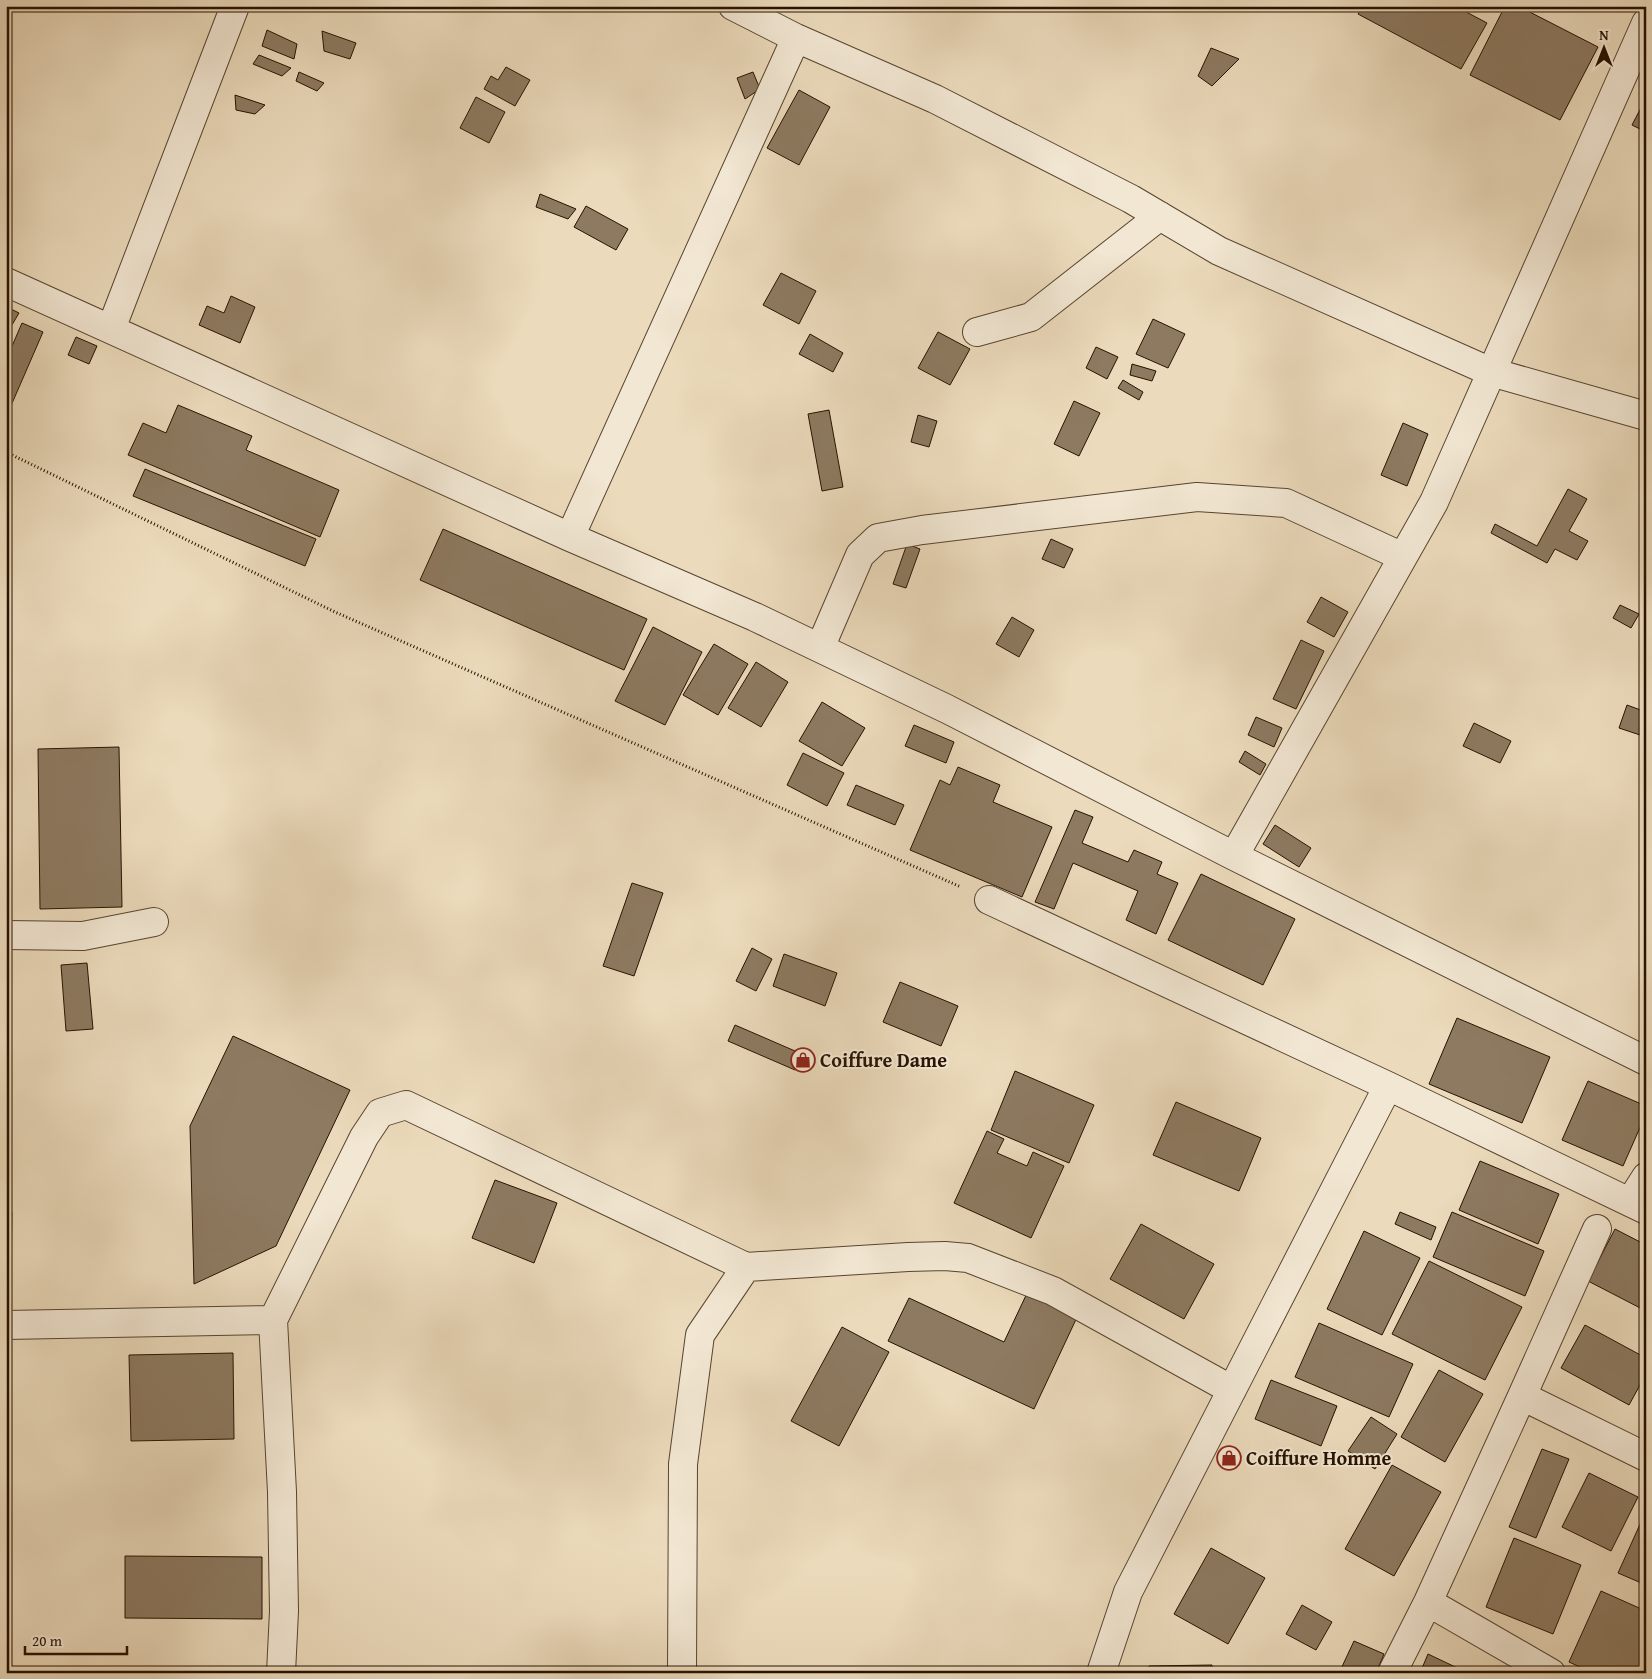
<svg xmlns="http://www.w3.org/2000/svg" width="1652" height="1679" font-family="'Gentium Book Plus',serif">
<rect width="100%" height="100%" fill="#ebdabb"/>
<filter id="stains"><feTurbulence type="fractalNoise" baseFrequency=".004" numOctaves="4"/><feColorMatrix values="0 0 0 0 .2 0 0 0 0 .09 0 0 0 0 .02 0 0 0 .5 -.17"/></filter>
<radialGradient id="worn" r=".72"><stop offset=".6" stop-color="#630" stop-opacity="0"/><stop offset="1" stop-color="#630" stop-opacity=".3"/></radialGradient>
<path fill="#8d7a61" stroke="#271200" d="M1363,6h92l32,17 -26,46 -103,-55z
M1505,6h13l80,41 -38,73 -90,-45z
M267,30l30,14 -3,15 -32,-13z
M322,31l34,12 -6,16 -26,-8z
M1211,48l28,11 -27,27 -14,-10z
M259,55l32,13 -9,8 -29,-12z
M506,67l24,13 -15,26 -31,-17 7,-13 7,4z
M299,72l25,11 -7,8 -21,-10z
M753,72l7,17 -15,10 -8,-21z
M799,90l31,17 -31,58 -32,-17z
M235,95l30,10 -10,9 -19,-4z
M476,97l29,15 -16,31 -29,-15z
M1646,98v34l-14,-7z
M540,194l36,15 -8,10 -32,-12z
M586,206l42,23 -12,21 -42,-23z
M781,273l35,18 -17,33 -36,-19z
M231,296l24,11 -15,36 -41,-18 8,-19 17,7z
M7,307l12,6 -10,17 -3,-2z
M1153,319l32,15 -17,34 -32,-14z
M22,323l21,9 -33,76 -4,-2v-46z
M938,332l32,17 -20,36 -32,-17z
M810,334l33,19 -10,19 -34,-18z
M76,337l21,9 -8,18 -21,-9z
M1096,347l22,10 -11,22 -21,-11z
M1132,364l24,7 -4,10 -22,-6z
M1123,380l20,12 -4,8 -21,-12z
M1074,401l26,12 -21,43 -25,-12z
M178,405l74,31 -6,14 93,40 -19,47 -192,-82 15,-32 23,10z
M829,410l14,77 -21,4 -14,-77z
M918,415l19,6 -8,26 -18,-5z
M1403,423l25,11 -21,52 -26,-11z
M145,469l171,70 -11,27 -172,-70z
M1568,489l19,10 -18,32 19,10 -11,19 -22,-11 -8,14 -56,-30 4,-9 42,22z
M443,529l204,90 -23,51 -204,-90z
M1051,539l22,10 -9,19 -22,-9z
M907,544l13,5 -14,39 -13,-4z
M1321,597l27,15 -14,25 -27,-15z
M1620,605l19,9 -8,14 -18,-10z
M1012,617l22,13 -15,27 -23,-13z
M653,627l49,25 -37,73 -50,-24z
M1301,640l23,11 -28,58 -23,-10z
M714,644l34,20 -30,51 -35,-20z
M756,662l32,20 -27,45 -33,-19z
M822,702l43,26 -23,38 -43,-25z
M1627,705l19,7v25l-27,-9z
M1256,717l26,11 -8,19 -26,-12z
M1474,723l37,18 -11,22 -37,-17z
M914,725l40,17 -8,21 -41,-17z
M119,747l3,160 -82,2 -2,-160z
M1245,751l21,13 -6,11 -21,-13z
M803,753l41,20 -17,33 -40,-21z
M958,767l42,18 -7,17 59,25 -30,70 -112,-47 30,-70 10,5z
M856,785l48,20 -9,20 -48,-20z
M1075,810l18,7 -11,26 46,19 6,-12 28,12 -5,12 21,9 -22,51 -30,-14 12,-29 -65,-28 -19,46 -19,-7z
M1275,825l36,23 -12,19 -36,-23z
M1201,874l94,45 -32,66 -95,-45z
M632,883l31,10 -29,83 -31,-10z
M752,948l20,11 -16,32 -20,-10z
M784,954l53,19 -12,33 -52,-20z
M87,963l6,66 -27,2 -5,-66z
M900,982l58,24 -17,40 -58,-24z
M1457,1018l93,39 -28,66 -93,-39z
M735,1025l67,29 -7,16 -67,-29z
M233,1036l117,54 -74,156 -82,38 -4,-158z
M1015,1071l79,34 -25,58 -78,-33z
M1588,1081l58,25v8l-23,52 -61,-26z
M1176,1102l85,36 -22,53 -86,-36z
M987,1131l17,8 -7,14 30,13 6,-14 31,14 -33,72 -77,-35z
M1480,1161l79,33 -21,50 -79,-34z
M495,1180l62,23 -23,60 -62,-25z
M6,1212h6l-1,64h-5z
M1400,1212l36,15 -5,13 -36,-16z
M1452,1212l92,39 -19,45 -92,-39z
M1141,1224l73,40 -30,55 -74,-40z
M1615,1229l31,16v66l-58,-30z
M1364,1231l56,27 -38,77 -55,-26z
M1429,1261l93,46 -37,73 -93,-46z
M1029,1289l50,24 -45,96 -146,-68 21,-43 95,44z
M1319,1323l94,41 -24,53 -94,-40z
M1585,1325l61,33v16l-17,31 -68,-37z
M842,1327l47,25 -50,94 -48,-25z
M233,1353l1,86 -103,2 -2,-86z
M1439,1370l44,24 -38,68 -44,-25z
M1271,1380l66,26 -16,40 -66,-27z
M1371,1417l26,17 -22,35 -27,-18z
M1542,1449l27,10 -33,79 -27,-11z
M1392,1465l49,27 -47,84 -49,-27z
M1589,1473l49,24 -27,54 -49,-24z
M1646,1511v74l-28,-12z
M1514,1538l67,27 -28,69 -67,-27z
M1211,1548l54,30 -37,66 -54,-30z
M125,1556l137,1v62l-137,-1z
M1601,1591l45,20v62h-53l-24,-11z
M1302,1605l30,17 -16,28 -30,-16z
M1354,1641l30,13 -8,19h-32l-4,-2z
M1428,1654l40,19h-48z
M1212,1665l1,8h-64v-7z"/>
<g fill="none" stroke-linecap="round" stroke-linejoin="round">
<g stroke="#58442f" stroke-width="30">
<path id="street" d="M733,6l63,32 139,61 196,100 88,52 272,121 155,44
M6,282l564,255 185,80 192,92 287,147 412,205
M111,329l124,-323
M977,332l54,-15 129,-101
M570,537l226,-499
M820,648l40,-93 18,-17 44,-8 275,-33 89,6 117,54
M1234,856l200,-354 212,-479
M989,900l399,186 258,124
M6,935l77,1 71,-14
M1630,1202l16,-25
M273,1320l9,172 2,119 -3,62
M6,1325l267,-5 91,-183 16,-24 26,-8 340,162
M1522,1396l75,-167
M1428,1602l123,71
M682,1673l1,-209 17,-129 46,-68 162,-10 37,-1 23,2 85,33 179,99
M1101,1673l27,-81 260,-506
M1392,1673l36,-71 94,-206 124,61"/>
</g>
<path stroke="#271200" stroke-width="3" stroke-dasharray="1 2.5" stroke-linecap="butt" d="M6,452l329,160 626,275"/>
<use href="#street" stroke="#f2e7d3" stroke-width="28"/>
</g>
<defs>
<g id="shop-ring" transform="scale(1.25)"><circle r="9.5" fill="#f2e7d3" stroke="#8f2418" stroke-width="1.5"/><path d="M-5-2.5h2.3a2.7 3.5 0 0 1 5.4 0H5L5.5 6h-11ZM-1.5-2.5h3a1.5 2.3 0 0 0-3 0Z" fill="#8f2418"/></g>
</defs>
<g fill-rule="evenodd">
<use href="#shop-ring" x="803" y="1060"/>
<use href="#shop-ring" x="1229" y="1458"/>
</g>
<g text-anchor="middle" stroke-width="4" stroke-linejoin="round" paint-order="stroke">
<g font-size="20" font-weight="bold" fill="#271200" stroke="#f2e7d3" text-anchor="start">
<text x="820" y="1067">Coiffure Dame</text>
<text x="1246" y="1465">Coiffure Homme</text>
</g>
</g>
<rect width="1652" height="1679" fill="none" stroke="#ebdabb" stroke-width="25"/>
<rect x="8" y="8" width="1637" height="1664" fill="none" stroke="#271200" stroke-width="2.5"/>
<rect x="12" y="12" width="1627" height="1654" fill="none" stroke="#271200"/>
<g transform="translate(1604 48)" stroke="#f2e7d3" stroke-width="4" paint-order="stroke">
<path d="M0-4L9 19L0 12L-9 19Z" fill="#271200"/>
<text y="-8" font-size="14" font-weight="bold" text-anchor="middle" fill="#271200">N</text>
</g>
<path d="M25 1646v8h102v-8" fill="none" stroke="#271200" stroke-width="2.5"/>
<text x="32" y="1646" font-size="15" fill="#271200" stroke="#f2e7d3" stroke-width="4" paint-order="stroke">20 m</text>
<rect width="100%" height="100%" filter="url(#stains)"/>
<rect width="100%" height="100%" fill="url(#worn)"/>
</svg>
